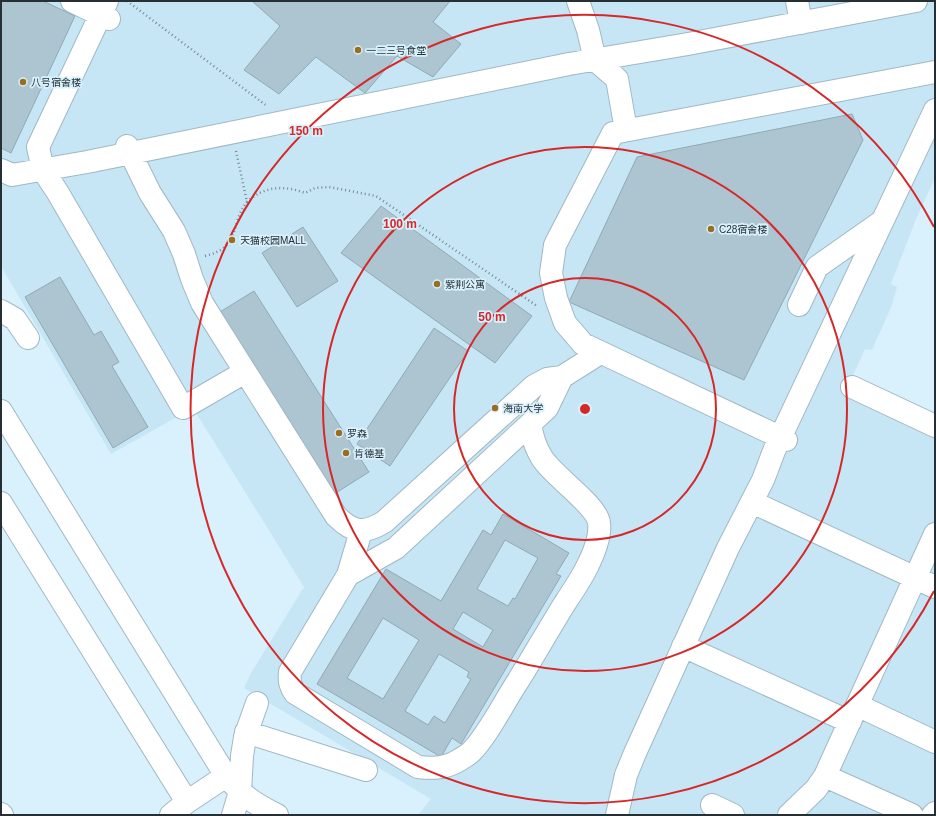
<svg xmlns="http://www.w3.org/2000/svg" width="936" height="816" font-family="Arial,'Noto Sans SC',sans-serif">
<rect width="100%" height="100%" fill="#d8f1fc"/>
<path fill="#c6e6f6" d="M1,1h934v177l-19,41 -25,65 6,3 -5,18 -20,45 -7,-1 -15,33 85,40v393h-517l13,-16 -187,-111 7,-15 53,-86 -111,-179 -82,46 -110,-188z"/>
<path fill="#adc5d0" stroke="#91a9b3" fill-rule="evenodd" d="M1,1h42l32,15 -64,137 -10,-5z
M252,1h198l-17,21 28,22 -28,33 -36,-21 -32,37 -49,-36 -37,37 -35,-24 36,-44z
M852,114l11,26 -119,240 -175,-78 68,-145z
M381,206l151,110 -37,47 -154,-110z
M303,227l35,54 -41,26 -35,-54z
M60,277l34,58 7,-4 18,31 -7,4 36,61 -35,21 -88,-151z
M254,291l115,181 -38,24 -116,-181z
M434,328l34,23 -78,115 -33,-22z
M503,514l66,39 -13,21 5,2 -100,168 -9,-6 -11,19 -124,-73 69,-115 55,32 42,-71 8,5zM505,540l33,18 -23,41 -2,-1 -5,8 -31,-17zM463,612l30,18 -10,17 -30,-18zM383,618l36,22 -36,59 -36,-21zM439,654l30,18 -2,5 4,2 -26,44 -11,-7 -6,9 -23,-14z"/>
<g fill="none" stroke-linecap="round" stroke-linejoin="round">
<g stroke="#a0b8c3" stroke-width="24">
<path id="minor" d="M72,1l37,18
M107,1l-69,146 5,23 15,23 125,215 62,-36
M578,1l10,29 7,30 22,19 9,51
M797,1l4,22
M127,146l23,47 24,38 10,23 8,25 10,24 134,213c17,17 28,18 48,6l150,-136 13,-7 15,-2 38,-24
M1,170l11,5 75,-13 482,-98 119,-20 228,-43
M799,305l18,-38 64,-45
M1,311l14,8 13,19
M852,387l83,39
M1,411l225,365c17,20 27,27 51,39
M530,424c2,12 5,23 12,34 11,18 55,47 57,65 2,14 -6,32 -12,44 -6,12 -14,24 -22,36 -16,26 -31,52 -47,78 -14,21 -30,54 -47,71 -3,3 -7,5 -10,7 -14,9 -27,10 -43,8l-123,-74c-5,-7 -6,-12 -5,-21l58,-97 48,-27 134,-124 17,-16 15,-31
M786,440l-203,-96 -18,-21 -9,-25 -5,-25 4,-28 58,-112 322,-61
M752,502l183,85
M1,503l186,299 -16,13
M348,575l13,-44
M683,646l167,76
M857,705l78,37
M246,732l120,38
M825,776l87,39
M187,802l39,-26
M712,805l21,10
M1,814l1,1
M233,815l7,-23 2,-36 3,-19 12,-34
M617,815l9,-40 9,-22 93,-205 35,-68 11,-29 161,-341
M789,815l27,-26 9,-13 110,-242
M933,815l2,-2"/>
</g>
<path stroke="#788990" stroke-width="2.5" stroke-dasharray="1 3" stroke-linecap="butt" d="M127,1l140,105
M236,151l11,51c17,-16 37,-17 58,-9l10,-5 14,-1 47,9 161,110
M205,256c37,-9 24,-31 42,-54"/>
<use href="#minor" stroke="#fff" stroke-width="22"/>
</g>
<g fill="none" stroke="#d62828" stroke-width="2">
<circle cx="585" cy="409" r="131"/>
<circle cx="585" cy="409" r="262"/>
<path d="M934 591A394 394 0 1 1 934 227"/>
</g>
<g fill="#996f1d" stroke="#d8f1fc" stroke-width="1.5">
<circle cx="358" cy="50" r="4"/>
<circle cx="23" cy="82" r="4"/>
<circle cx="711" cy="229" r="4"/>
<circle cx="232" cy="240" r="4"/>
<circle cx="437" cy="284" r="4"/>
<circle cx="495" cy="408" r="4"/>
<circle cx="339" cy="433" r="4"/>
<circle cx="346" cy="453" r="4"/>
</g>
<g text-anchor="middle" stroke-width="3.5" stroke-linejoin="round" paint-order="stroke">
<g font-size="10" fill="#263034" stroke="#d8f1fc" text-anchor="start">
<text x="366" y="54">一二三号食堂</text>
<text x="31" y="86">八号宿舍楼</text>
<text x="719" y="233">C28宿舍楼</text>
<text x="240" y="244">天猫校园MALL</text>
<text x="445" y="288">紫荆公寓</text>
<text x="503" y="412">海南大学</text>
<text x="347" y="437">罗森</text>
<text x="354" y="457">肯德基</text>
</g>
</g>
<circle cx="585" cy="409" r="6" fill="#d62828" stroke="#d8f1fc" stroke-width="2"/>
<g font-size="12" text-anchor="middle" font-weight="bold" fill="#d62828" stroke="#d8f1fc" stroke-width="3.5" stroke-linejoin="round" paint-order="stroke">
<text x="306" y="135">150 m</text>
<text x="400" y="228">100 m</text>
<text x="492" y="321">50 m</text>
</g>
<rect width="936" height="816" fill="none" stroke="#263034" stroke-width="4"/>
</svg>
